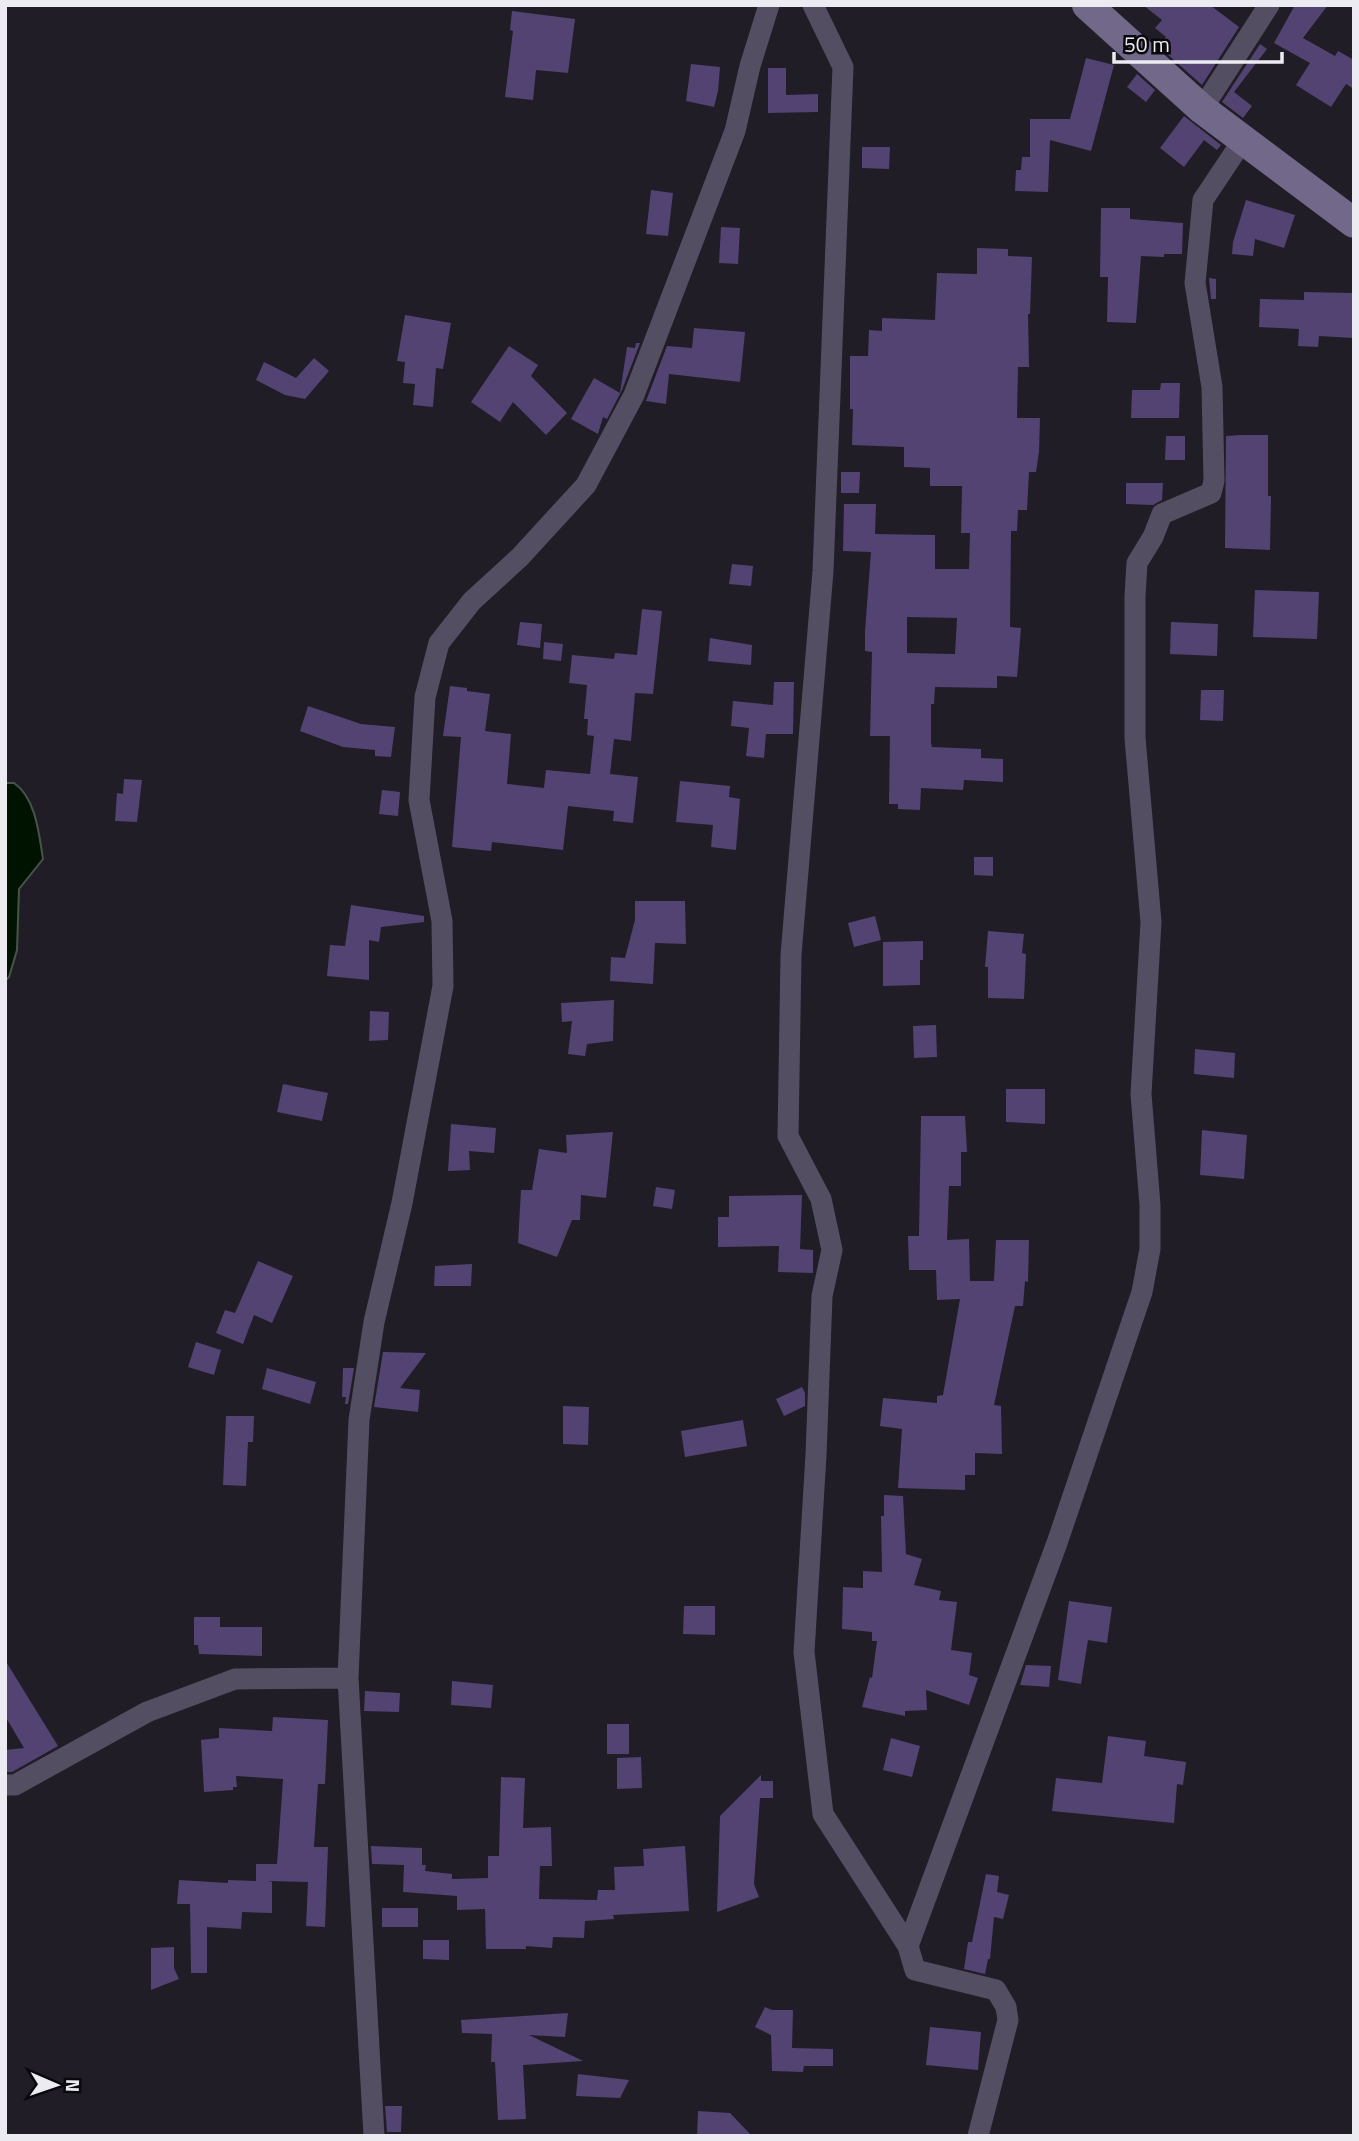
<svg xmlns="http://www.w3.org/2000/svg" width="1359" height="2141" font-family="'Titillium Web',sans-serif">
<rect width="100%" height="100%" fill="#201d26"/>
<path fill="#001300" stroke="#475449" stroke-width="2" d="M14,783c22,15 25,51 29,76l-24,30 -2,61 -8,27 -4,4v-198z"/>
<path fill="#524372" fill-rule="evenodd" d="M1143,5h67l29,22 -37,58 -44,-39 8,-9 -11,-9 7,-8z
M1295,5h33l-25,33 32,18 3,-5 16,9v29l-8,-5 -15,23 -35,-22 14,-22 -36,-20z
M512,11l63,8 -7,54 -32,-3 -3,30 -28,-3 8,-66 -3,-1z
M1260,44l7,5 -33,43 18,14 -9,12 -21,-16z
M1086,58l28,7 -23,86 -41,-11 -2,52 -33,-1 1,-21h5l1,-13h8v-38h40z
M691,64l29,3 -2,24 -4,16 -28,-6z
M768,68h18v27l32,-1v18l-50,1z
M1137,74l18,16 -9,12 -19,-15z
M1184,116l37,29 -4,5 -13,-10 -20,27 -24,-19z
M862,147h28l-1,22 -27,-1z
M651,190l22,3 -5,43 -22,-2z
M1246,200l49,15 -11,33 -29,-9 -2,17 -21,-2 1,-12z
M1101,208h29v11l53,4 -1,31h-18v3l-23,-1 -5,67 -29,-1 1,-45h-8z
M721,227l19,1 -2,36 -19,-1z
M977,248l31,1v7l24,1 -2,57h-2l1,53h-11l-1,51h23l-1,34 -3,20h-7l-2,38h-9l-1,21h-6l-1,96 11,1 -4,49 -20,-1v12l-62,-1 -1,17h-3v39l1,4 49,2v9l22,1v23l-39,-2 -1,10 -42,-2 -1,22 -22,-1v-5h-9l1,-68h-20l2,-84 -7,-1v-20l6,-79 -28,-1 1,-47h32l-1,30 60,1v34h34l1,-36h-9l1,-47h-32v-18l-26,-1v-20l-52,-2 1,-36h-3v-53h18l1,-26 13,1v-13l53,2 2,-47 40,1zM907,617l50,1 -2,36 -48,-1z
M1209,278l7,1v20h-5z
M1304,292l50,1 -1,45 -34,-2 -1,11 -20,-1 1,-17 -40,-2 1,-28 44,1z
M405,315l46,8 -8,46 -7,-1 -3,39 -20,-2 2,-21 -12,-1 2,-21 -8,-1z
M694,328l51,4 -5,50 -71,-8 -3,30 -20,-3 21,-55 25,2z
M636,343h4l-18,47 -15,29 -4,-2 -5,17 -27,-15 23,-41 26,15 7,-46 8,1z
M509,346l29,19 -7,11 36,37 -21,22 -33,-33 -13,20 -29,-20z
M314,358l15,13 -24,28 -20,-4 -29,-15 8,-18 32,16z
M1161,383h19l-1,35h-48l1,-28h28z
M1240,435h28v61h3l-1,54 -45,-2 1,-112z
M1166,436h19v24h-20z
M841,472h19l-1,21h-18z
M1126,483h37l-1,17 -9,5 -27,-1z
M732,564l21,2 -2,20 -22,-2z
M1255,590l64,2 -2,47 -64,-2z
M642,609l20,2 -9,83 -18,-1 -4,48 -17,-2 -4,35 28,3 -5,46 -20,-2 1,-10 -46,-5 -5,44 -71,-8 -1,9 -39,-4 9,-110 -18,-1 7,-50 17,2v3l23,3 -5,37 26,3 -4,50 37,4 2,-18 44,4 4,-38 -7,-1 1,-16h-4l3,-34 -18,-2 3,-28 42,4 1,-6 22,2z
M520,622l22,2 -2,24 -23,-3z
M1171,622l47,2 -1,32 -47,-2z
M710,638l42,7 -1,20 -43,-4z
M544,642l19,2 -2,17 -18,-2z
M774,682h20l-1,52h-27l-2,24 -18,-2 3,-28 -18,-2 2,-25 40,4z
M1201,690h23l-1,31 -23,-1z
M308,706l53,18 34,3 -4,30 -16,-1v-6l-32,-3 -43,-16z
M124,779l18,1 -5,42 -22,-1 2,-28 6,1z
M680,781l50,5 -1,11 11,2 -4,51 -25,-3 2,-22 -37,-3z
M382,790l18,2 -2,24 -19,-2z
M974,857h19v19l-19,-1z
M635,901h50l1,43 -31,-1 -2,41 -43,-3 1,-24 14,1 10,-38z
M351,905l73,11v6l-43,5 -2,15 -10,-2v40l-42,-4 3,-31 15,1z
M875,916l6,24 -27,7 -6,-24z
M988,931l36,3 -2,19 4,1 -2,45 -36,-1v-31h-3z
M923,941v19h-3v25l-37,1v-44z
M614,1000l-1,41 -26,3 -2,12 -17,-2 4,-33 -10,1 -1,-19z
M370,1011l19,1 -1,28 -19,1z
M936,1025l1,32 -23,1 -1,-32z
M1195,1049l40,4 -1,25 -40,-4z
M283,1084l45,9 -6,28 -45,-9z
M1006,1089h39v35l-39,-2z
M921,1116h44l2,36h-6v34h-12l-2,54 22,-1 1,42h24l2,-41h33l-1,42 -3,-1 -2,25h-8l-21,99 7,1 1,48 -27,-1v22h-10v15l-67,-2 4,-59 -22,-3 3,-28 54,5v-7l6,-1 17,-96 -23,1 -1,-30h-27l-1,-34h11z
M451,1124l45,4 -2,25 -25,-2 1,19 -22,1z
M1202,1130l45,5 -3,44 -44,-4z
M613,1132l-7,66 -25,-3 -1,25h-8l-15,37 -39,-14 3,-53h11l7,-41 28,4 -1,-18z
M656,1187l19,3 -3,19 -19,-3z
M802,1195l-2,54 13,1v23l-35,-1 1,-26 -61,1v-30h11v-21z
M258,1261l35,15 -21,47 -18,-8 -11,29 -27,-11 9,-23 10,3z
M472,1264l-1,22h-37l1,-20z
M196,1342l25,8 -7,25 -26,-8z
M383,1352l43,1 -26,35 20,2 -2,22 -44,-5z
M267,1368l49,14 -6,22 -48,-15z
M343,1368h11l-6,36h-3l1,-7h-4z
M802,1387l3,6v13l-21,10 -8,-17z
M563,1406l26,1 -1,38 -25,-1z
M226,1416h28l-1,26h-5l-2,44 -23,-1z
M743,1420l4,26 -62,11 -4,-26z
M884,1495l19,1 3,58 16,5 -8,26 27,6 -2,9 18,2 -6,48 21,3 -3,22 9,3 -9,27 -43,-15 1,20 -22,1v5l-43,-9 8,-30 2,1 5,-37h-5v-9l-30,-3 1,-42 20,1v-17l19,1 -1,-56h3z
M1069,1601l43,6 -5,36 -19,-3 -7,44 -23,-4z
M684,1606h31v29l-32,-1z
M194,1617h26v10h42v29l-63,-2 -1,-9h-4z
M5,1660l53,86 -46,26h-7v-22l19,-2 -19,-32z
M1026,1665l25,1 -2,21 -29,-2z
M452,1681l41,4 -2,23 -40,-3z
M365,1691l35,2 -1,19 -35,-1z
M273,1717l55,3 -3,64h-7l-4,63h14l-3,80 -19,-1 2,-44 -40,-1 4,1v31l-30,-1 -1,17 -34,-2v46h-16l-1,-69h-13l2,-24 49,3v-3l28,1v-17h21l6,-85 -47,-3 1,11h-4v3l-29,2 -3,-52 18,-2v-10l53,3z
M607,1724h22v30h-22z
M1108,1736l38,5 -2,15 42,6 -3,23 -6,-1 -3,39 -122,-12 4,-33 46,5z
M891,1738l29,8 -8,31 -29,-7z
M641,1757l1,31 -25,1v-31z
M761,1775v6h12v17h-13l-6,86 5,13 -42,15 3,-96z
M501,1777l24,1 -2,50 28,-1 1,39h-12l-1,33 58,1 1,-10h17l-1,-23 30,-1 -1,-17 42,-3 4,65 -76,4 1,4 -29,2 -1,17 -31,-1 -1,11 -26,-2v3h-40l-1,-40 -28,1v-14l-54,-4 1,-27 -32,-1 -1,-18 51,2v17h4l-1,6 27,3v5l36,-1v-22h11z
M986,1874l13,2 -2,16 12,3 -6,24 -9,-2 -4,42h-2l-3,15 -21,-5 4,-27h4z
M382,1908h36v19h-36z
M423,1940h26v20l-26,-1z
M174,1947v21l5,11 -28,11v-42z
M765,2007l7,3h21l-1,38 41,1v17h-29l-1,6 -31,-1 -1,-36 -16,-8z
M568,2013l-3,24 -36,-2 54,26 -60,4 3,54 -28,1 -3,-58h-4l1,-28 -30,-1 -1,-13z
M930,2027l51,5 -3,38 -52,-5z
M578,2074l51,6 -9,18 -44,-2z
M385,2106h17l-1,26h-14z
M698,2111l32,2 22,23h-55z"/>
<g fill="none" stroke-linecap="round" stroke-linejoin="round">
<path stroke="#544e63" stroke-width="21" d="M813,5l30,62 -20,504 -32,384 -3,181 33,63 11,51 -10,46 -6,159 -12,197 19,162 85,132
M1202,109l67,-104
M5,1785h10l132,-73 88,-33 113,-1
M374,2136l-26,-458 11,-258 15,-98 28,-119 41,-217 -1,-65 -23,-121 6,-103 14,-54 33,-42 48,-44 66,-72 48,-90 101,-264 15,-65 19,-61
M978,2136l30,-116 -2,-13 -10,-17 -81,-20 -7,-24 149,-403 85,-251 8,-43v-44l-9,-111 10,-172 -16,-184v-142l2,-33 16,-26 9,-23 49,-21 3,-12 -2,-94 -17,-104 8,-83 40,-60"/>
<path stroke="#726889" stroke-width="30" d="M1087,5l115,104 152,114"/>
</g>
<rect width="1359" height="2141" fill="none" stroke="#edebf2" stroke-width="14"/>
<g transform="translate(56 2085) rotate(92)" stroke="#09080c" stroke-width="5" paint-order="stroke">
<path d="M0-5L12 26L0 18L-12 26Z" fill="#edebf2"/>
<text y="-10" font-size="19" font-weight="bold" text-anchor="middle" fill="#edebf2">N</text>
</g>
<path d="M1114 52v10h168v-10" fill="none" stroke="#edebf2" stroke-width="3.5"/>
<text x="1124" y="52" font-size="21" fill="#edebf2" stroke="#09080c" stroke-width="5" paint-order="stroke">50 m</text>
</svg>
